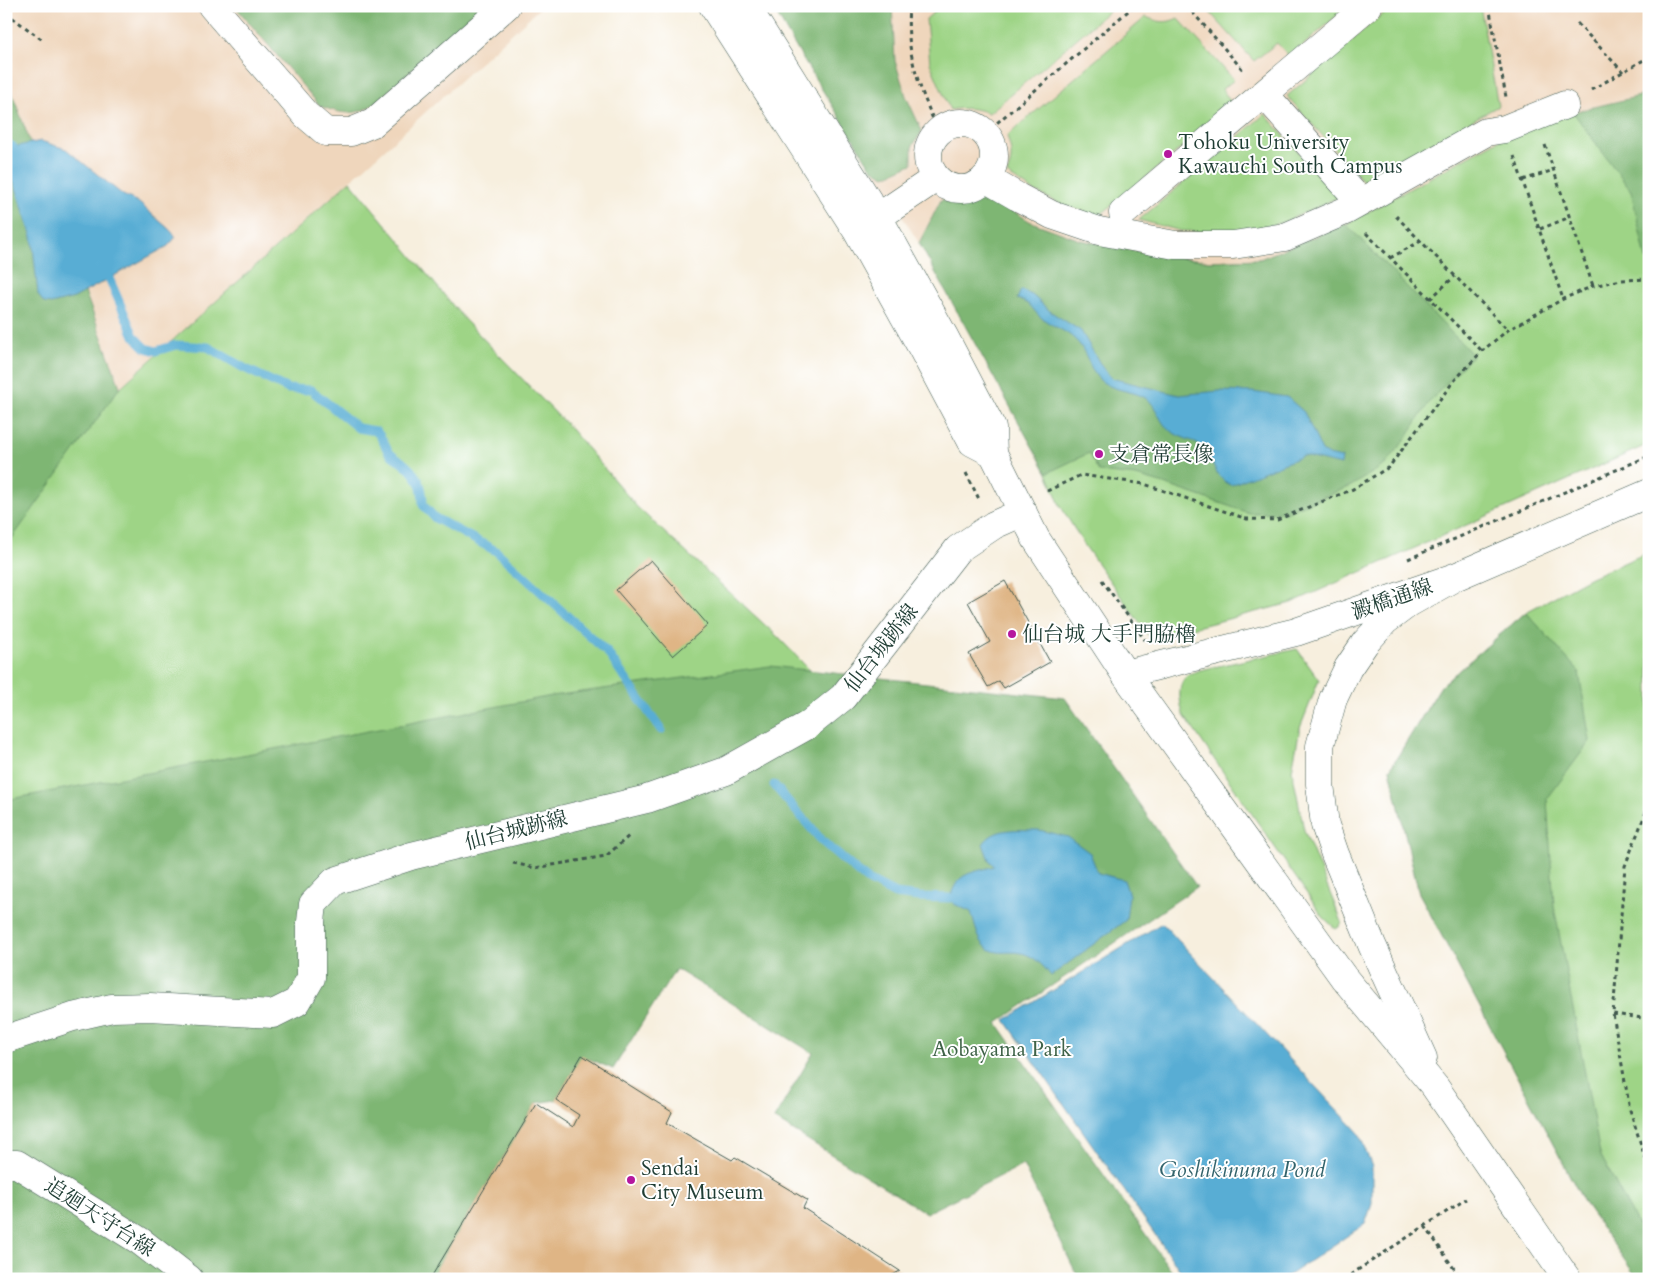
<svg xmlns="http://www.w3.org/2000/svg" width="1655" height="1285" font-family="Cardo,'Noto Serif JP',serif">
<rect width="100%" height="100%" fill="#fff"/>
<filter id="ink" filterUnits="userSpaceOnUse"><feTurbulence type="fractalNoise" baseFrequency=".02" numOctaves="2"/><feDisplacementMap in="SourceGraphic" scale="10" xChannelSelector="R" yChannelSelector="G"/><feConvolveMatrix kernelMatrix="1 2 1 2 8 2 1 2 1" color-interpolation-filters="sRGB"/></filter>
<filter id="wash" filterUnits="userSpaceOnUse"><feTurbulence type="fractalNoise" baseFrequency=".0096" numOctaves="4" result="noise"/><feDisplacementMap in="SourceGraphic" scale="20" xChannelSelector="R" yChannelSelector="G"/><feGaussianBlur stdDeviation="1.12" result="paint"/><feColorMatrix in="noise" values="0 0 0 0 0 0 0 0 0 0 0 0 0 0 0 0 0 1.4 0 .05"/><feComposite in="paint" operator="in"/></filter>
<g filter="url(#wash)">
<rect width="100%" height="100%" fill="#f7efde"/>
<path fill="#efd6bc" d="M6,6h536l-169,154 -253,227 -109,-297 -5,-4z
M866,6h783v99l-389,154 -51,2 -56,-7 -73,-14 -49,-18 -85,66 -27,-45 -123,-196 41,-15z"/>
<path fill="#9ed486" stroke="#5e885d" d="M941,6h174l-126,107c-14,-5 -25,-6 -39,-3l-20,-47 -4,-44z
M1204,6h144l-58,51 -13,-14 -23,18z
M1392,6h88l18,100 -135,75 -76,-85z
M1146,17c12,5 20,7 32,1l56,62 -12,9 11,16 -134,111 -34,-10 -33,-16 -25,-16c6,-15 5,-22 0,-38z
M1649,105v339l-358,159 -130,33 -13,-1 -65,-92 -23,-38 -13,-32 -101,-185 85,-66 49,18 73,14 56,7 51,-2 86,-35 154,-85 73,-27z
M1265,114l74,83 -55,25 -20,5 -27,5 -56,-1 -42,-11z
M350,181l114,138 106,109 67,79 141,130 48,50 -820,217v-414z
M1649,552v727h-11l-53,-75 -166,-311 -29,-124 51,-83 85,-74 65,-35z
M1297,649l22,31 -19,48 -8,42 12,60 38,92 -2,4 -4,3 -13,-12 -140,-203c-3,-12 -7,-30 5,-39 3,-2 8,-3 12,-5z"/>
<path fill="#7eb673" stroke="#4e7a54" d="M235,6h247l-103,94c-21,17 -35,15 -59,6z
M772,6h120l3,55 11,35 16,35 -10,16v17l-27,12 -13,-7 -71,-113z
M6,86l5,4 109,297 -114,160z
M1649,94v167l-3,-2 -15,-68 -58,-79z
M941,200h54l36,22 49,18 73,14 56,7 51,-2 86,-35 127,131 -43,46 -26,40 -18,23 -35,22 -65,26 -37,1 -88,-30 -25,-7 -37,-4 -10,-19 -42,20 -128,-230z
M1526,612l53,60 11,69 -43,58 7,107 46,248 49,92v33h-11l-53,-75 -166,-311 -29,-124 51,-83z
M770,666l295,32 132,189 -200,136 180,256h-98l-56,-114 -97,48 -152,-94 39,-66 -137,-84 -63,100 -31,-13 -26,44 -20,3 -106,176h-424v-479l546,-104z"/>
<path fill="#58add4" stroke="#3c7584" d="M41,141l25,8 57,46 15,7 31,27 7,8 -8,9 -94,52 -23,6 -7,-1 -6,-8 -6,-58 -17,-52 -7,-14 -2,-14 7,-10z
M1021,290l11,5 19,17 30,19 21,36 9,11 68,17 40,-4 34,1 34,5 17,15 18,39 7,4 13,3 -1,7 -38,-9 -72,29c-20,-9 -15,-27 -32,-40 -8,-6 -19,-7 -27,-13 -13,-8 -15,-27 -25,-33 -13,-9 -32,-7 -46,-18 -10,-8 -13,-25 -21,-36 -11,-14 -23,-16 -37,-26 -12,-9 -9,-15 -26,-20z
M1039,830l29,7 22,16 8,20 26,7 5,15 -3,25 -75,56c-7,-10 -18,-21 -30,-23 -16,-3 -28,5 -40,-12 -5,-8 -7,-20 -10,-29l-17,-8 -4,-6c8,-27 20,-24 44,-32l-5,-6 -6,-16c12,-18 36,-14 56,-14z
M1162,923l197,210 13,34v37l-7,20 -82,55h-97l-181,-259z"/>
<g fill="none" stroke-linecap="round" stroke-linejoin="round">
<path stroke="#58add4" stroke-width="9" d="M6,143l7,4
M109,278l25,58 12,12 10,3 20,-6 32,2 36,21 44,21 23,1 47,38 18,3c6,6 8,13 12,20 3,4 9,8 13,10 17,14 22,23 22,44l12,13 61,33 111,101 54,78
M774,785l49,57 43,37 29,15 24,3 31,1"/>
</g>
<g id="blocks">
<path fill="#dfb585" d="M651,560l57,65 -35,31 -57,-66z
M1005,581l45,81 -46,26 -5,-7 -11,6 -19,-33 21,-12 -22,-40z
M582,1055l90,57 -5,11 65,37 3,-3 72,43 -4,8 97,63 -15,8h-455l106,-176 37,24 6,-12 -23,-15z"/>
</g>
</g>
<g filter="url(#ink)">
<use href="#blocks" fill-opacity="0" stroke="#3f584e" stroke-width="1"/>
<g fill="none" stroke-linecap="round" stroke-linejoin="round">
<g stroke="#3f584e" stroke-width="29">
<path id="minor" d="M212,6l94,109 20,17h25l22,-9 133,-117
M713,6l144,225 66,119 49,92 21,11
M746,6l132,211 66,119 48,92 1,25 43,86 89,135 219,304 91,109 132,192
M1264,94l96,107
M928 156a33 33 0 1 1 66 0a33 33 0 1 1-66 0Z
M985,178l33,19 34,18 47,16 76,14h58l52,-8 60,-26 141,-79 19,-3 60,-24
M1123,213l245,-207
M878,217l58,-39
M1125,674l171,-42 159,-55 194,-84
M6,1039l67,-22 39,-9 38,-1 123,7 24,-12 14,-24v-56l2,-18 22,-23 76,-25 236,-57 79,-28 82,-46 35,-28 115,-148 36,-24 29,-13
M1423,1058l-51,-113 -37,-91 -10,-29 -5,-41v-38l13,-47 15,-31 17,-25 20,-22 24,-18 46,-26
M6,1164h11l123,77 49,38"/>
</g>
<path stroke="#3f584e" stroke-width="3" stroke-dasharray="4 4" stroke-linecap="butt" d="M909,6c-4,49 11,82 29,125
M1157,6l10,2 8,-2
M1187,6l57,65
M1489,6l17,91
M6,13l38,28
M1577,23l46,49
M1591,90l58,-33
M985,133l149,-127
M1545,145l48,141
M1514,156l49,143
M1523,180l31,-10
M1396,216l112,114
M1540,229l30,-12
M1366,233l116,118
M1390,258l31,-17
M1430,299l25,-23
M966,473l13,26
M1047,491l34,-16 63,9 103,35 30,1 76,-31 36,-22 64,-85 29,-31 26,-21 55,-31 30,-13 28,-6 28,-1
M1408,559l241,-103
M1102,580l43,60
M1649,804l-24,62 -12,148 17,96 19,60
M513,863l22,5 71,-12 24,-21
M1613,1014l36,5
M1425,1226l36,53
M1344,1279l122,-80"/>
<use href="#minor" stroke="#fff" stroke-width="28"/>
</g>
</g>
<g fill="#b5179e" stroke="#fff" stroke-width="2">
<circle cx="1168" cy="154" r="5"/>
<circle cx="1099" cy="454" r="5"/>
<circle cx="1012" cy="634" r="5"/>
<circle cx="631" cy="1180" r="5"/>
</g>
<g text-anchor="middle" stroke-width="4" stroke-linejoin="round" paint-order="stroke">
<g font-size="21" fill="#1f3d34" stroke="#fff" text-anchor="start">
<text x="1178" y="149">Tohoku University<tspan x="1178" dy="24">Kawauchi South Campus</tspan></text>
<text x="1109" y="461">支倉常長像</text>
<text x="1022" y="641">仙台城 大手門脇櫓</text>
<text x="641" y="1175">Sendai<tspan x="641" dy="24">City Museum</tspan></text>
</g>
<g font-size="21" fill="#1f3d34" stroke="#fff">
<text transform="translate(1392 599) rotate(-19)" y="7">澱橋通線</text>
<text transform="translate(881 648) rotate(-52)" y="7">仙台城跡線</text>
<text transform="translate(516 830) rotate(-14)" y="7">仙台城跡線</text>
<text transform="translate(100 1217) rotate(33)" y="7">追廻天守台線</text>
</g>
<g font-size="21" fill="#3f6348" stroke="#fff">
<text x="1002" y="1056">Aobayama Park</text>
</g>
<g font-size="22" font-style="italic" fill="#33646c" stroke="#fff">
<text x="1242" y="1177">Goshikinuma Pond</text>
</g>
</g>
<rect width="1655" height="1285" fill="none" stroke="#fff" stroke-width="25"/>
</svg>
